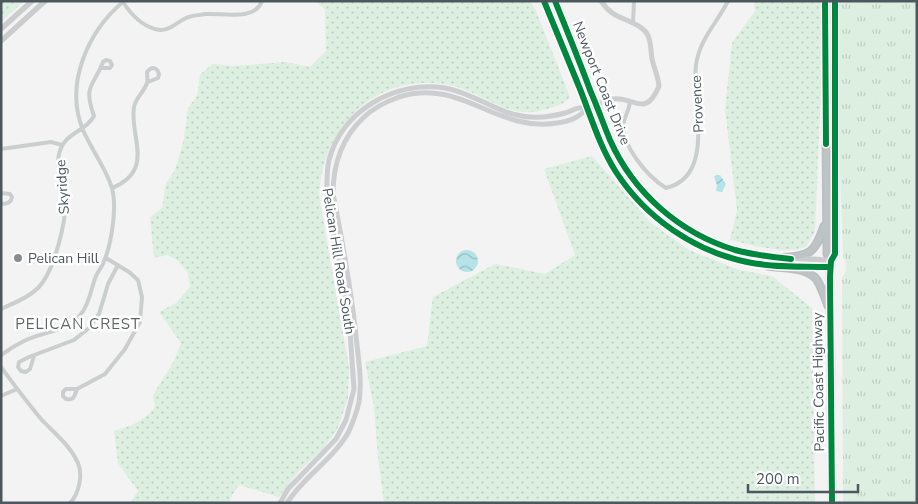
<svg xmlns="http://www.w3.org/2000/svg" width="918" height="504" font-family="'Nunito Sans',sans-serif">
<defs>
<pattern id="grass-dots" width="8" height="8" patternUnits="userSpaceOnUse" patternTransform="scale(1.25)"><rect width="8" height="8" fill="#dcefe0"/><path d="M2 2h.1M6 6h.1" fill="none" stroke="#becfc3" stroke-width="1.8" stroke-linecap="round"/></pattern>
<pattern id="park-tufts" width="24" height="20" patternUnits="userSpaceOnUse" patternTransform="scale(1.25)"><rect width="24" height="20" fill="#dcefe0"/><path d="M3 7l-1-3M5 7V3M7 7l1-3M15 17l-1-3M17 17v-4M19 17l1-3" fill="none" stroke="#becfc3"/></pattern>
<pattern id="water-waves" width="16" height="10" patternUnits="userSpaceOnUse" patternTransform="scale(1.25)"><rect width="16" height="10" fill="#b5e4e8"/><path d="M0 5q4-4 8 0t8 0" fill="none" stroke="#95bcbf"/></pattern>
</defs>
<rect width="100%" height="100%" fill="#f4f3f3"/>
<path fill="url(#grass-dots)" d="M1,1h23l-23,21z
M316,1h214l6,10 34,86c-7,8 -13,9 -23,12 -6,2 -15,4 -22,3 -25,-1 -47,-20 -71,-26 -36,-9 -75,1 -101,28 -22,24 -32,50 -34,82l30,171 -1,31 -11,32 -15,20 -23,21 -20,26 -40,-12 -7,10 -3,8h-99l8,-12 -20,-28 -4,-32c17,-5 29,-9 41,-24l-2,-12 21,-34 7,-18 -22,-31 17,-9 14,-16 -2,-14 -11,-13 -10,-5 -13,3 -4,-41 12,-9 4,-25 9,-13 9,-31 4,-31 9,-12 3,-21 12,-11 21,2 52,-4 25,5 16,-16 -1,-41z
M754,1h66l1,89 -6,141 -9,16c-23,8 -53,-2 -76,-7l7,-30 -12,-101 7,-66 23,-32z
M592,156l59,67 38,27 50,20 33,6 40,32 3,195h-431l-6,-45 -4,-51 -9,-45 62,-16 6,-49 62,-33 50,10 30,-19 -31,-86z"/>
<path fill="url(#park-tufts)" d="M839,1h78v502h-74l-1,-225c5,-6 5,-15 1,-22l-3,-86z"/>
<path fill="url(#water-waves)" d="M716,175h4l6,9 -4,8 -6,-1 1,-6 -3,-8z
M456 261a11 11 0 1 1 22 0a11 11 0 1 1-22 0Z"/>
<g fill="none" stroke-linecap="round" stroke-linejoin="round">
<g stroke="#babec1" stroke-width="9">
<path id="highway" d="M825,1l2,253 4,7
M779,258c30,-3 35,-2 45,-32
M768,266c15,3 39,0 49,14 5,8 8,18 11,26
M832,503l-2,-226 1,-16 4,-7v-253"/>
</g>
<path stroke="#cbcecf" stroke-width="4" d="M123,2c7,11 18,23 32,27 13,4 20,-6 31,-11 6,-3 14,-3 20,-4 17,-1 49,7 56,-13
M633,23l1,-22
M630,102c-1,7 -4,13 -6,19 -5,23 24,56 42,67 51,-12 25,-87 30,-123 3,-25 21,-42 32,-64
M1,149l50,-7 11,3
M112,188c44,-18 17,-52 22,-81 2,-10 10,-15 13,-24 1,-3 0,-8 0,-11 5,-6 10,-5 12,2l-1,4 -10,4
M1,193l9,1 2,3c-1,6 -5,7 -11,7
M1,309c13,-6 27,-11 37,-21 16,-16 30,-70 27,-93 -2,-14 -9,-28 -6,-41 6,-23 26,-21 35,-38 -11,-31 -1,-28 9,-54l3,-2 4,1 2,4 -2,3h-9
M1,355c7,-5 15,-10 23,-14 19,-10 42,-8 57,-27 9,-11 10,-26 15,-38 3,-6 7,-11 9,-17 7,-19 12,-52 7,-71 -6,-20 -21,-39 -29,-58 -19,-46 5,-99 41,-129
M34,356l-4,13 -4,3 -5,-1 -3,-4 1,-5 10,-5 45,-17 15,-12 10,-14 9,-30 10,-19
M1,367c13,18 26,35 40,52 13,14 29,26 37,44 5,12 1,31 -8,40
M77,389c-2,6 -3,12 -11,10l-3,-3v-4l3,-3h11l28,-15 20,-25 15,-27 2,-25 -4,-17 -9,-8 -23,-14
M1,396l16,-7"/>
<path stroke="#ccced0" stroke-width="5" d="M280,503l8,-14 48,-50 10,-19 8,-31 -5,-73 -22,-115c0,-13 -1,-28 2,-41 13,-50 67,-80 116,-72 30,5 55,28 86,29 12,1 23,-1 34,-4 5,-1 10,-5 14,-5 3,-1 5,1 8,0 9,-1 16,-8 25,-9 21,-4 33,21 47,-13 -1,-10 -5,-18 -7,-27 -2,-12 0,-25 -12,-32 -15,-10 -27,-8 -39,-26
M287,503c17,-27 47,-44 62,-72 4,-9 8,-20 10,-29 3,-19 0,-39 -2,-57 -5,-51 -14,-101 -24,-151 0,-29 8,-55 30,-76 10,-10 22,-16 36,-21 62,-20 97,36 158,26 13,-2 22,-5 30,-15"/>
<path stroke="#caccce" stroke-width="5.5" d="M544,1c12,30 24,59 36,88 29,74 49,124 125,159 21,9 44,17 66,18
M555,1c12,30 23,59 35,89 8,21 15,43 26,63 25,46 69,83 121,97 31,9 62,7 94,11
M1,29l31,-28
M1,41l44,-40
M790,266l40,1"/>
<use href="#highway" stroke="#bec3c5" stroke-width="6"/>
<g stroke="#fff" stroke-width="9">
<path id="cycleway" d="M544,1c12,30 24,59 36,88 11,28 20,58 36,83 30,46 78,79 131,90 27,6 56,4 83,5
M555,1c12,30 24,59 35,89 7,16 13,33 20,50 23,52 69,93 125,110 18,5 37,7 56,9
M825,1l1,143
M832,503l-2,-226 1,-16 4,-7v-253"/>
</g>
<use href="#cycleway" stroke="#00873e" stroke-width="6"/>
</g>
<circle fill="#878e92" stroke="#fff" stroke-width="2" cx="18" cy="258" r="5"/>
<g text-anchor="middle" stroke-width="5" stroke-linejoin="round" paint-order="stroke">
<g font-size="14" fill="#4c585e" stroke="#fff">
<text transform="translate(602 83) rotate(68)" y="5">Newport Coast Drive</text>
<text transform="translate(697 104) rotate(-93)" y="5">Provence</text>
<text transform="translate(62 187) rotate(-94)" y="5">Skyridge</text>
<text transform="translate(339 261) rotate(81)" y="5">Pelican Hill Road South</text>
<text transform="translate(818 382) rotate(-91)" y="5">Pacific Coast Highway</text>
</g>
<g font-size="14" fill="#4c585e" stroke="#fff" text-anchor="start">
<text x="28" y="263">Pelican Hill</text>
</g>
<g font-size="15" letter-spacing="1" fill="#606466" stroke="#fff">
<text x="78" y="329">PELICAN CREST</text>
</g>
</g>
<rect width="918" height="504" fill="none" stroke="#4c585e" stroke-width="5"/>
<path d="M748 484v8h110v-8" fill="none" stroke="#4c585e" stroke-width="2.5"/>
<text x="756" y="484" font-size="15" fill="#4c585e" stroke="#ffffff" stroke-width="4" paint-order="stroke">200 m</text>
</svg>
